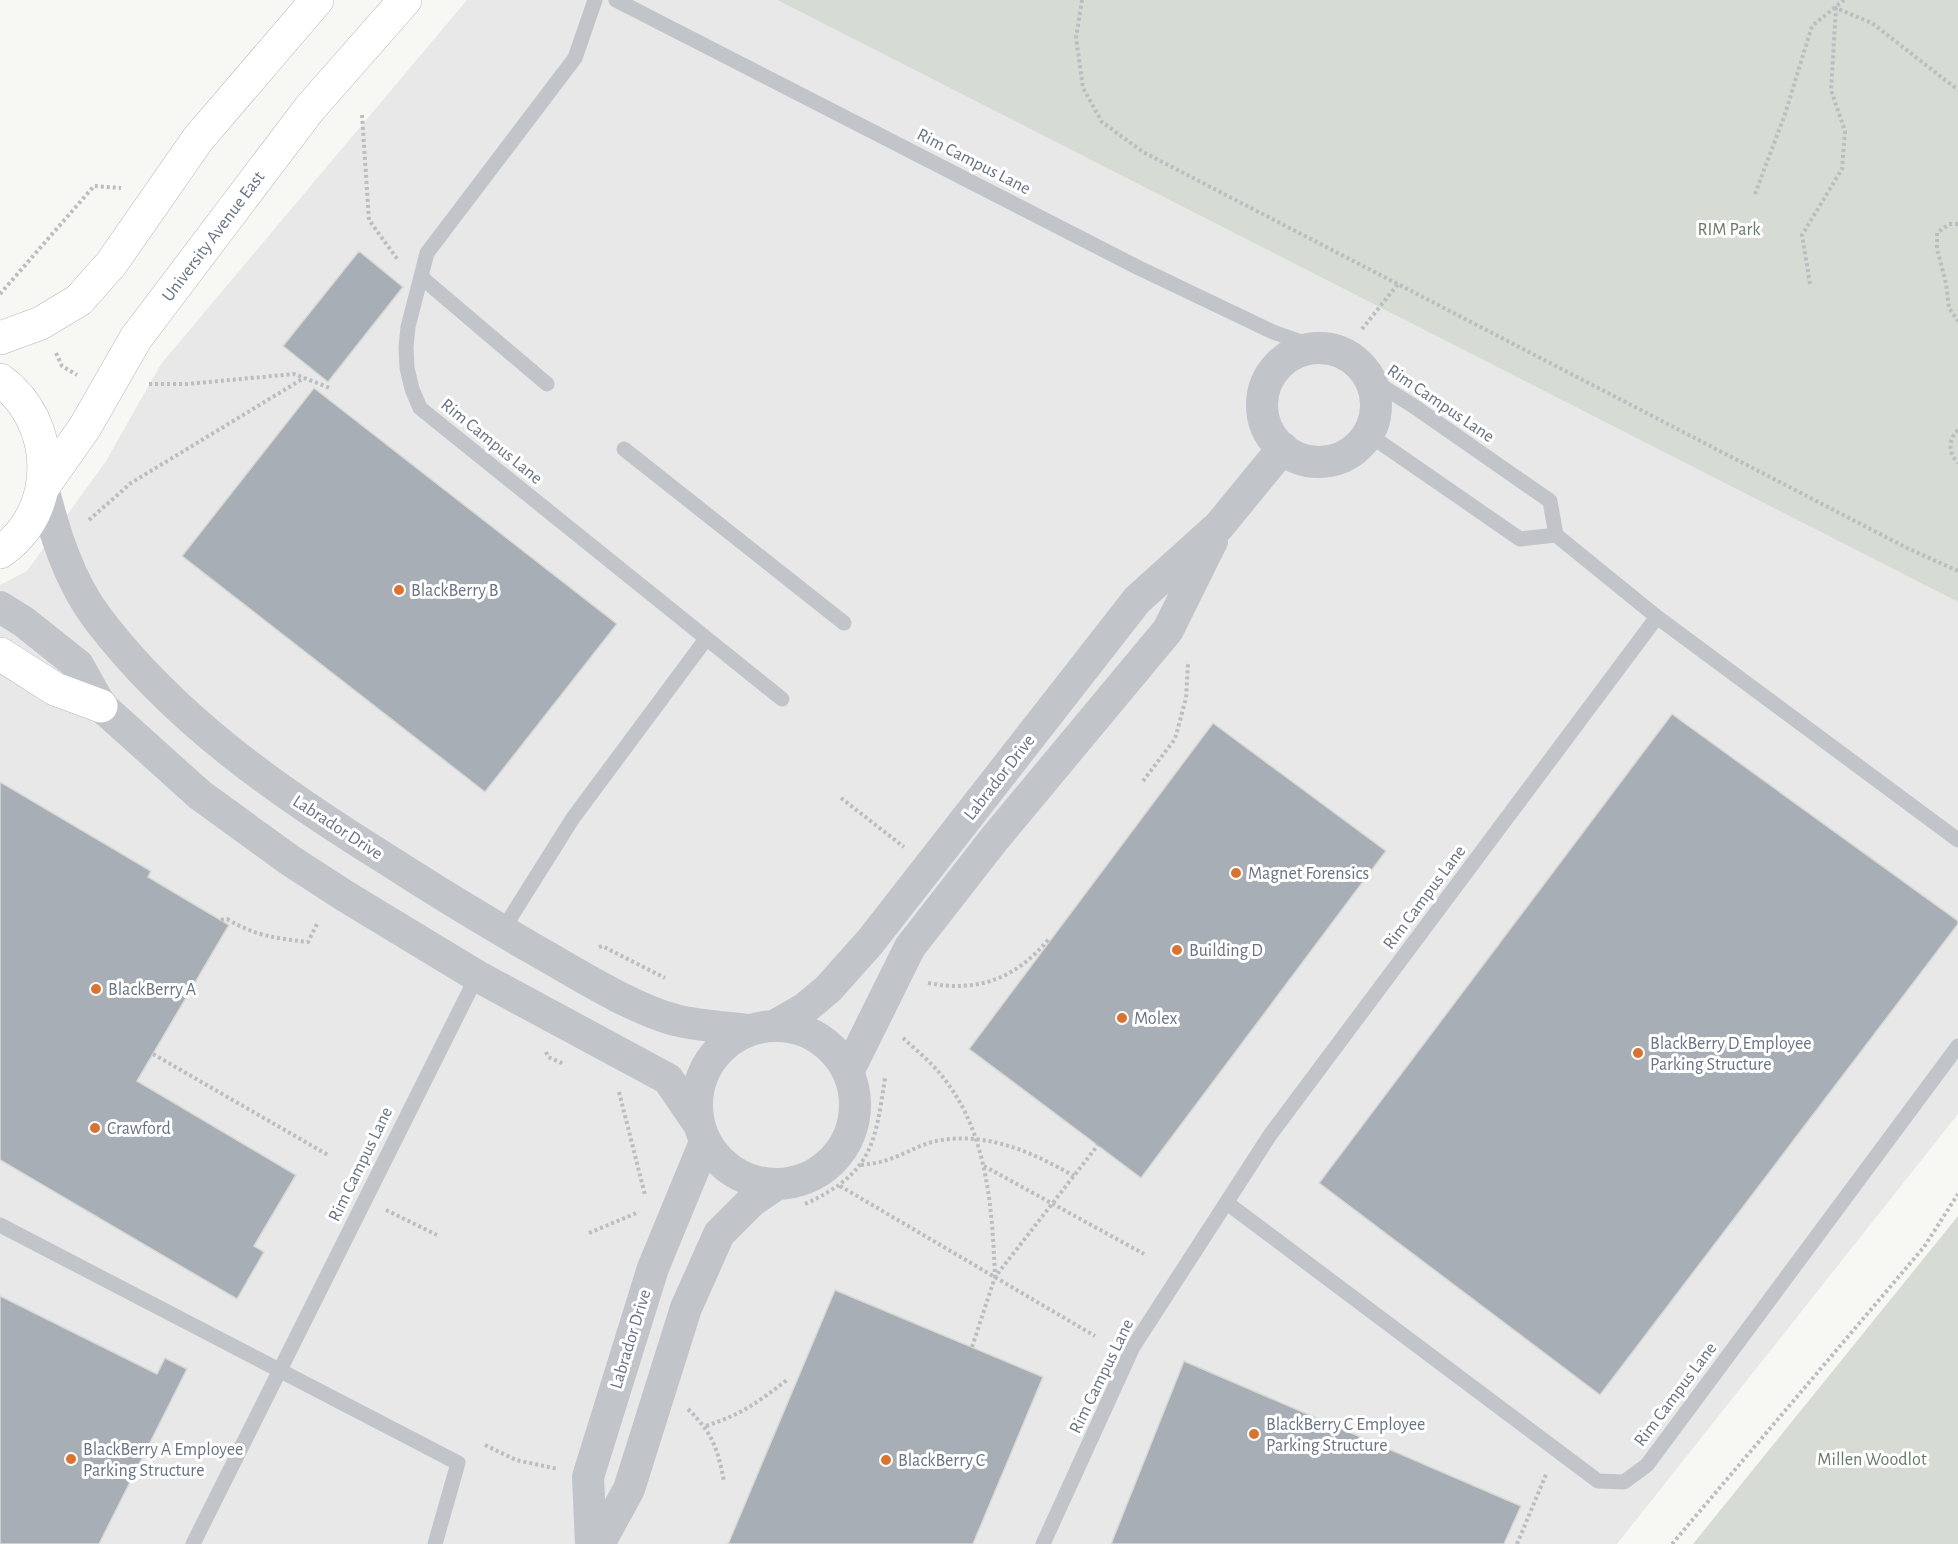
<svg xmlns="http://www.w3.org/2000/svg" width="1958" height="1544" font-family="'Alegreya Sans',sans-serif">
<rect width="100%" height="100%" fill="#f7f7f4"/>
<path fill="#e8e8e8" d="M467,0h310l1181,602v512l-341,430h-1617v-959l27,-14 79,-110 55,-97z"/>
<path fill="#d6dcd4" d="M777,0h1181v602z
M1958,1216v328h-265z"/>
<path fill="#a8aeb5" stroke="#d8d9d7" stroke-width="1.5" d="M359,251l44,36 -75,95 -45,-36z
M314,388l303,236 -132,168 -303,-236z
M1672,714l286,207v3l-358,471 -281,-212z
M1213,723l173,128 -245,327 -172,-129z
M0,782l151,89 -3,6 81,48 -92,156 159,94 -42,71 10,6 -27,47 -237,-139z
M835,1290l208,87 -70,167h-245z
M0,1296l157,78 8,-16 22,11 -88,175h-99z
M1184,1361l337,145 -17,38h-393z"/>
<g fill="none" stroke-linecap="round" stroke-linejoin="round">
<g stroke="#b3b7bd" stroke-width="34">
<path id="secondary" d="M0,338l41,-15 38,-23 32,-36 87,-125 119,-139
M0,380c57,41 60,132 0,172
M43,487l42,-60 51,-89 174,-230 95,-108
M0,654l55,35 46,17"/>
</g>
<path stroke="#bbbdc0" stroke-width="4" stroke-dasharray="3 3" stroke-linecap="butt" d="M1082,0l-6,38 7,50 19,34 41,30 764,396 51,23
M362,115l7,105 29,40
M1755,194l30,-80 27,-88 32,-26
M1958,224h-9l-12,9v16l9,34 3,25 9,13
M1810,284l-8,-49 40,-66 3,-38 -14,-41 5,-82 36,15 86,67
M0,294l94,-108 27,2
M1362,329l36,-45
M56,353l6,13 15,9
M149,384h38l107,-10 36,14
M1958,430c-10,9 -10,23 0,33
M89,520l42,-37 173,-105
M1143,781l32,-42 11,-41 2,-34 -2,-2
M841,798l63,49
M221,920l6,-1c29,17 47,19 81,23l9,-18
M599,947l3,-1 63,32
M928,983c51,10 88,-5 121,-44
M903,1038c11,10 23,20 33,31 51,56 56,135 59,207
M546,1052l2,5 16,7
M153,1054l175,101
M619,1092l26,103
M861,1165c8,-1 16,-2 23,-4 18,-5 34,-16 52,-20 50,-10 96,11 138,35
M984,1166l160,88
M840,1186l255,150
M805,1204c67,-31 70,-59 80,-126
M386,1210l51,25
M589,1233l50,-21
M972,1347l23,-70 103,-132
M688,1409c25,25 29,38 36,72
M706,1426c36,-12 51,-23 81,-46
M485,1445l31,15 42,9
M1517,1544l30,-72
M1672,1544l252,-297 34,-53"/>
<path stroke="#c1c4c8" stroke-width="15" d="M595,0l-20,58 -148,195 -19,74 -2,20 1,21 5,21 8,19 362,291
M616,0l521,267 136,65 45,16
M421,277l126,107
M1370,379l42,26 138,96 6,34 101,82 301,223
M1368,434l152,105 36,-4
M624,449l220,174
M502,931l71,-113 133,-179
M1227,1203l371,278 26,1 23,-17 311,-419
M0,1225l458,238 -23,81
M193,1544l284,-568
M1043,1544l90,-197 137,-212 387,-518"/>
<path stroke="#c1c4c8" stroke-width="32" d="M1262 405a57 57 0 1 1 114 0a57 57 0 1 1-114 0Z
M43,487c11,45 26,94 55,132 76,100 179,172 285,238 48,31 97,61 147,90 43,24 98,60 145,73 24,6 50,7 74,10
M0,607l24,15 54,43 23,41 99,89 91,66 54,35 132,80 191,103 30,44
M776,1025l28,-16 24,-20 42,-47 267,-342 82,-74 64,-78
M697 1105a79 79 0 1 1 158 0a79 79 0 1 1-158 0Z
M848,1072l62,-125 85,-109 173,-208 44,-89
M591,1544l-3,-67 65,-209 52,-126
M599,1544l30,-55 57,-181 33,-74 33,-33 25,-17"/>
<use href="#secondary" stroke="#fff" stroke-width="33"/>
</g>
<g fill="#da7231" stroke="#fff" stroke-width="2">
<circle cx="399" cy="590" r="6"/>
<circle cx="1236" cy="873" r="6"/>
<circle cx="1177" cy="950" r="6"/>
<circle cx="96" cy="989" r="6"/>
<circle cx="1122" cy="1018" r="6"/>
<circle cx="1638" cy="1053" r="6"/>
<circle cx="95" cy="1128" r="6"/>
<circle cx="1254" cy="1434" r="6"/>
<circle cx="71" cy="1459" r="6"/>
<circle cx="886" cy="1460" r="6"/>
</g>
<g text-anchor="middle" stroke-width="6" stroke-linejoin="round" paint-order="stroke">
<g font-size="18" fill="#687384" stroke="#fff">
<text transform="translate(974 161) rotate(27)" y="6">Rim Campus Lane</text>
<text transform="translate(213 236) rotate(-53)" y="6">University Avenue East</text>
<text transform="translate(1441 403) rotate(34)" y="6">Rim Campus Lane</text>
<text transform="translate(492 441) rotate(39)" y="6">Rim Campus Lane</text>
<text transform="translate(999 777) rotate(-52)" y="6">Labrador Drive</text>
<text transform="translate(338 827) rotate(33)" y="6">Labrador Drive</text>
<text transform="translate(1424 897) rotate(-53)" y="6">Rim Campus Lane</text>
<text transform="translate(360 1164) rotate(-64)" y="6">Rim Campus Lane</text>
<text transform="translate(630 1339) rotate(-73)" y="6">Labrador Drive</text>
<text transform="translate(1101 1376) rotate(-64)" y="6">Rim Campus Lane</text>
<text transform="translate(1675 1394) rotate(-53)" y="6">Rim Campus Lane</text>
</g>
<g font-size="18" fill="#677b66" stroke="#fff">
<text x="1729" y="235">RIM Park</text>
<text x="1872" y="1465">Millen Woodlot</text>
</g>
<g font-size="18" fill="#687384" stroke="#fff" text-anchor="start">
<text x="411" y="596">BlackBerry B</text>
<text x="1248" y="879">Magnet Forensics</text>
<text x="1189" y="956">Building D</text>
<text x="108" y="995">BlackBerry A</text>
<text x="1134" y="1024">Molex</text>
<text x="1650" y="1049">BlackBerry D Employee<tspan x="1650" dy="21">Parking Structure</tspan></text>
<text x="107" y="1134">Crawford</text>
<text x="1266" y="1430">BlackBerry C Employee<tspan x="1266" dy="21">Parking Structure</tspan></text>
<text x="83" y="1455">BlackBerry A Employee<tspan x="83" dy="21">Parking Structure</tspan></text>
<text x="898" y="1466">BlackBerry C</text>
</g>
</g>
</svg>
